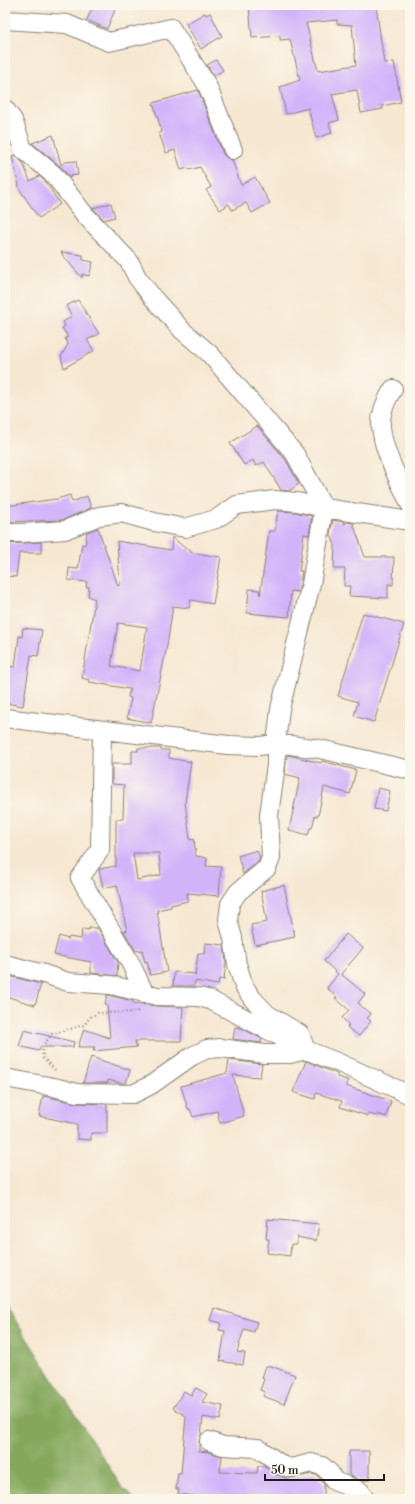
<svg xmlns="http://www.w3.org/2000/svg" width="415" height="1504" font-family="'Libre Bodoni',serif">
<rect width="100%" height="100%" fill="#fbf7ec"/>
<filter id="ink" filterUnits="userSpaceOnUse"><feTurbulence type="fractalNoise" baseFrequency=".025" numOctaves="2"/><feDisplacementMap in="SourceGraphic" scale="8" xChannelSelector="R" yChannelSelector="G"/><feConvolveMatrix kernelMatrix="1 2 1 2 8 2 1 2 1" color-interpolation-filters="sRGB"/></filter>
<filter id="wash" filterUnits="userSpaceOnUse"><feTurbulence type="fractalNoise" baseFrequency=".012" numOctaves="4" result="noise"/><feDisplacementMap in="SourceGraphic" scale="16" xChannelSelector="R" yChannelSelector="G"/><feGaussianBlur stdDeviation="0.9" result="paint"/><feColorMatrix in="noise" values="0 0 0 0 0 0 0 0 0 0 0 0 0 0 0 0 0 1.4 0 .05"/><feComposite in="paint" operator="in"/></filter>
<g filter="url(#wash)">
<rect width="100%" height="100%" fill="#f6e7d1"/>
<path fill="#84a75c" stroke="#50623c" d="M5,1304l116,182 13,13h-129z"/>
<g id="blocks">
<path fill="#d2b3fa" fill-rule="evenodd" d="M93,5h24l-10,24 -20,-9z
M249,5h127l8,58 10,-1 7,40 -19,4 1,3 -22,4 -4,-23 -25,4 7,26 -10,3 3,10 -16,5 -8,-30 -22,6 -6,-27 20,-7 -10,-41 -10,1v-4l-28,2zM337,20v4l15,1 4,40 -38,6 -12,-48z
M205,13l1,2 4,-2 12,23 -21,13 -15,-25z
M216,60l7,10 -9,6 -7,-11z
M198,90l25,64 4,4 5,2 9,25 14,-8 15,26 -18,10 -6,-10 -14,7 -3,-6 -9,6 -14,-20 5,-3 -11,-20 -11,3 -1,-2 -7,2 -6,-20 -9,3 -7,-20 3,-1 -9,-29z
M53,135l8,30 4,-3 11,-1 2,14 -8,1v2l-9,-11 -29,-24z
M15,155l8,8 7,18 9,-5 6,5 15,23 -21,14 -21,-31 1,-1 -7,-30z
M111,203l4,14 -11,3 -11,-12z
M61,252l22,3v5l10,2 -4,14 -7,-2v4l-21,-25 2,1z
M78,300l21,34 -12,6 7,11 -30,17 -3,-11 7,-13 -3,-6 3,-1 -6,-9 3,-2 -2,-4 9,-6 -6,-10z
M257,426l29,34 13,24 -10,7 -8,-1 -17,-28 -8,4 -3,-6 -9,5 -14,-22z
M70,495l2,7 15,-6 4,12 -28,12 -58,2v-16l52,-7z
M278,511l17,1 17,4 -3,19 -5,-1 -5,37h3l-2,14 -2,7 -7,-1 -2,26 -42,-4 2,-24 10,1 1,5 9,-64h6z
M333,520l11,2v2l4,-2 5,1 12,34h29l-1,28 -5,-1v14l-39,-2 1,-10h-6l1,-17h-11l1,-24 -5,-12z
M98,528l20,58 2,-1 -3,-44 54,9 1,-13 14,12h4v3l31,5 -8,47 -22,-4 -2,8 -16,-2 -6,40 -16,77 -24,-5 4,-20 -3,-1 2,-8 -41,-7v-2l-7,-2 13,-79 -7,-3 1,-9h-3l1,-5 -19,-2 1,-12 9,1 4,-25 3,1 2,-13zM118,623l29,4 -7,44 -29,-5z
M41,542v11h-22l-3,24 -11,-1v-32z
M363,613l41,11 -30,98 -20,-6 4,-14 -20,-6z
M23,628l19,2 -4,26 -7,-1 -8,51 -18,-3v-38l10,2 4,-31 3,1z
M138,748h23v2h8v8l22,4 -6,40 5,38 4,-1 2,17 11,2 -1,8 15,1 -2,29 -32,-3 1,8 -17,4v2l-14,3 10,62 -17,3 -3,-14 -2,1 -3,-12 -6,1 -13,-21 4,1 -10,-46 -14,3 -4,-19 17,-3v-47h7l1,-34 -12,-1v-20h20v-13h6zM133,853h26l2,22 -24,5z
M288,755l33,8 1,-2 34,9 -6,24 -26,-7 -6,29h-3l-3,12h-2l-2,7 -19,-5 11,-52 -15,-4 1,-15z
M378,788l12,3 -4,20 -12,-2z
M257,850l3,8 -2,4 -15,12 -5,-18z
M284,885l11,52 -40,8 -4,-20 16,-3 -6,-31z
M89,928h9l20,34 -1,14 -26,-3v-11l-37,-7 5,-19 9,3 1,-2 12,2 1,-10 7,1z
M346,934l17,14 -22,26 24,20 -7,9 13,11 -4,4 4,3 -12,15 -12,-9 2,-2 -7,-7 7,-8 -14,-12 2,-1 -10,-9 11,-14 -14,-13z
M205,943l19,2 2,17 -2,18 -5,-1 -1,6 -23,-4 -1,5h-21l1,-14 21,2v1l3,-22 6,1z
M5,975l36,9 -6,21 -30,-9z
M107,995l26,6v2l24,3 26,1 -2,34h-46l1,5 1,1 -44,4 2,-4h-17l6,-18 26,9 -3,-33 -2,-1z
M235,1027l6,1 21,11 -1,4 -28,-4z
M24,1030l50,12 -1,5h-33l-1,4 -20,-5z
M91,1057l39,13 -4,13h-6l-12,-3v3h-25z
M229,1060l33,4 -2,13 -27,-2 11,41 -24,7 -3,-12 -24,6 -3,-8h-2l-7,-23 46,-13z
M306,1061l31,13v3l11,3 -2,6 45,15 -5,16 -8,-3 -1,2 -9,-2v2l-28,-9 2,-6 -26,-8 -1,6 -22,-7z
M43,1096l34,7 30,1v29h-16v7l-14,-1v-15l-38,-8z
M268,1219l51,5 -3,17 -19,-4v7h-6l-1,12 -23,-3 2,-14h-3z
M214,1308l43,14 -3,10 -10,-3 -7,23 8,1 -2,12 -23,-4 5,-30 -6,-1 2,-7 -11,-3z
M266,1366h5l24,9 -11,29 -21,-8 2,-4 -5,-2 4,-11 -2,-1z
M196,1388l11,6 -5,8 21,4 -3,14 -17,-3 -2,18 -2,7v9l9,1 14,4 -2,16 37,1 1,-7h7l10,7v2h3l7,3h5l22,-4 5,1 7,9v15h-107l-39,-5 1,-5h-3l2,-16h3l5,-57 -13,-8 11,-17 7,4z
M349,1451h20v29l-7,1 -13,-6z"/>
</g>
</g>
<g filter="url(#ink)">
<use href="#blocks" fill-opacity="0" stroke="#898276" stroke-width="1"/>
<g fill="none" stroke-linecap="round" stroke-linejoin="round">
<g stroke="#898276" stroke-width="20">
<path id="minor" d="M5,20l62,4 42,18 62,-14 36,57 26,65
M5,109l8,11 10,29 31,26 31,40 44,46 8,16 16,21 30,33 27,23 85,100 29,54 -13,76 -31,125 -4,34v22l-7,50 2,43 -4,10 -29,24 -8,12 -2,16 5,18 4,26 7,22 8,12 15,16 33,20 6,16 -16,4h-26l-43,-6 -14,1 -15,7 -41,29 -18,9 -56,-1 -23,-6 -49,-9
M393,389c-7,11 -13,25 -12,38 3,27 18,53 29,77
M5,533h18l42,-3 34,-14 23,-3 32,9 31,6 31,-9 21,-14 38,-5 22,2 27,6 86,13
M5,718l223,27 33,1 15,-3 44,6 90,21
M102,730l-2,120 -20,28 50,84 15,32
M5,964l39,10 24,8 43,3 46,11 42,1 11,3 96,50 31,12 73,33
M209,1441l14,5 35,2 24,17 7,3 7,-1 15,-4 11,3 8,7 4,8 26,10 6,8"/>
</g>
<path stroke="#898276" stroke-width="2.5" stroke-dasharray="1 3" stroke-linecap="butt" d="M55,1070l-12,-12 -1,-11 10,-13 32,-9 6,-8 8,-4 39,-1 1,-3"/>
<use href="#minor" stroke="#fff" stroke-width="18"/>
</g>
</g>
<rect width="415" height="1504" fill="none" stroke="#fbf7ec" stroke-width="20"/>
<path d="M265 1474v6h119v-6" fill="none" stroke="#1c1c1c" stroke-width="2"/>
<text x="271" y="1474" font-size="12" fill="#1c1c1c" stroke="#fbf7ec" stroke-width="3" paint-order="stroke">50 m</text>
</svg>
